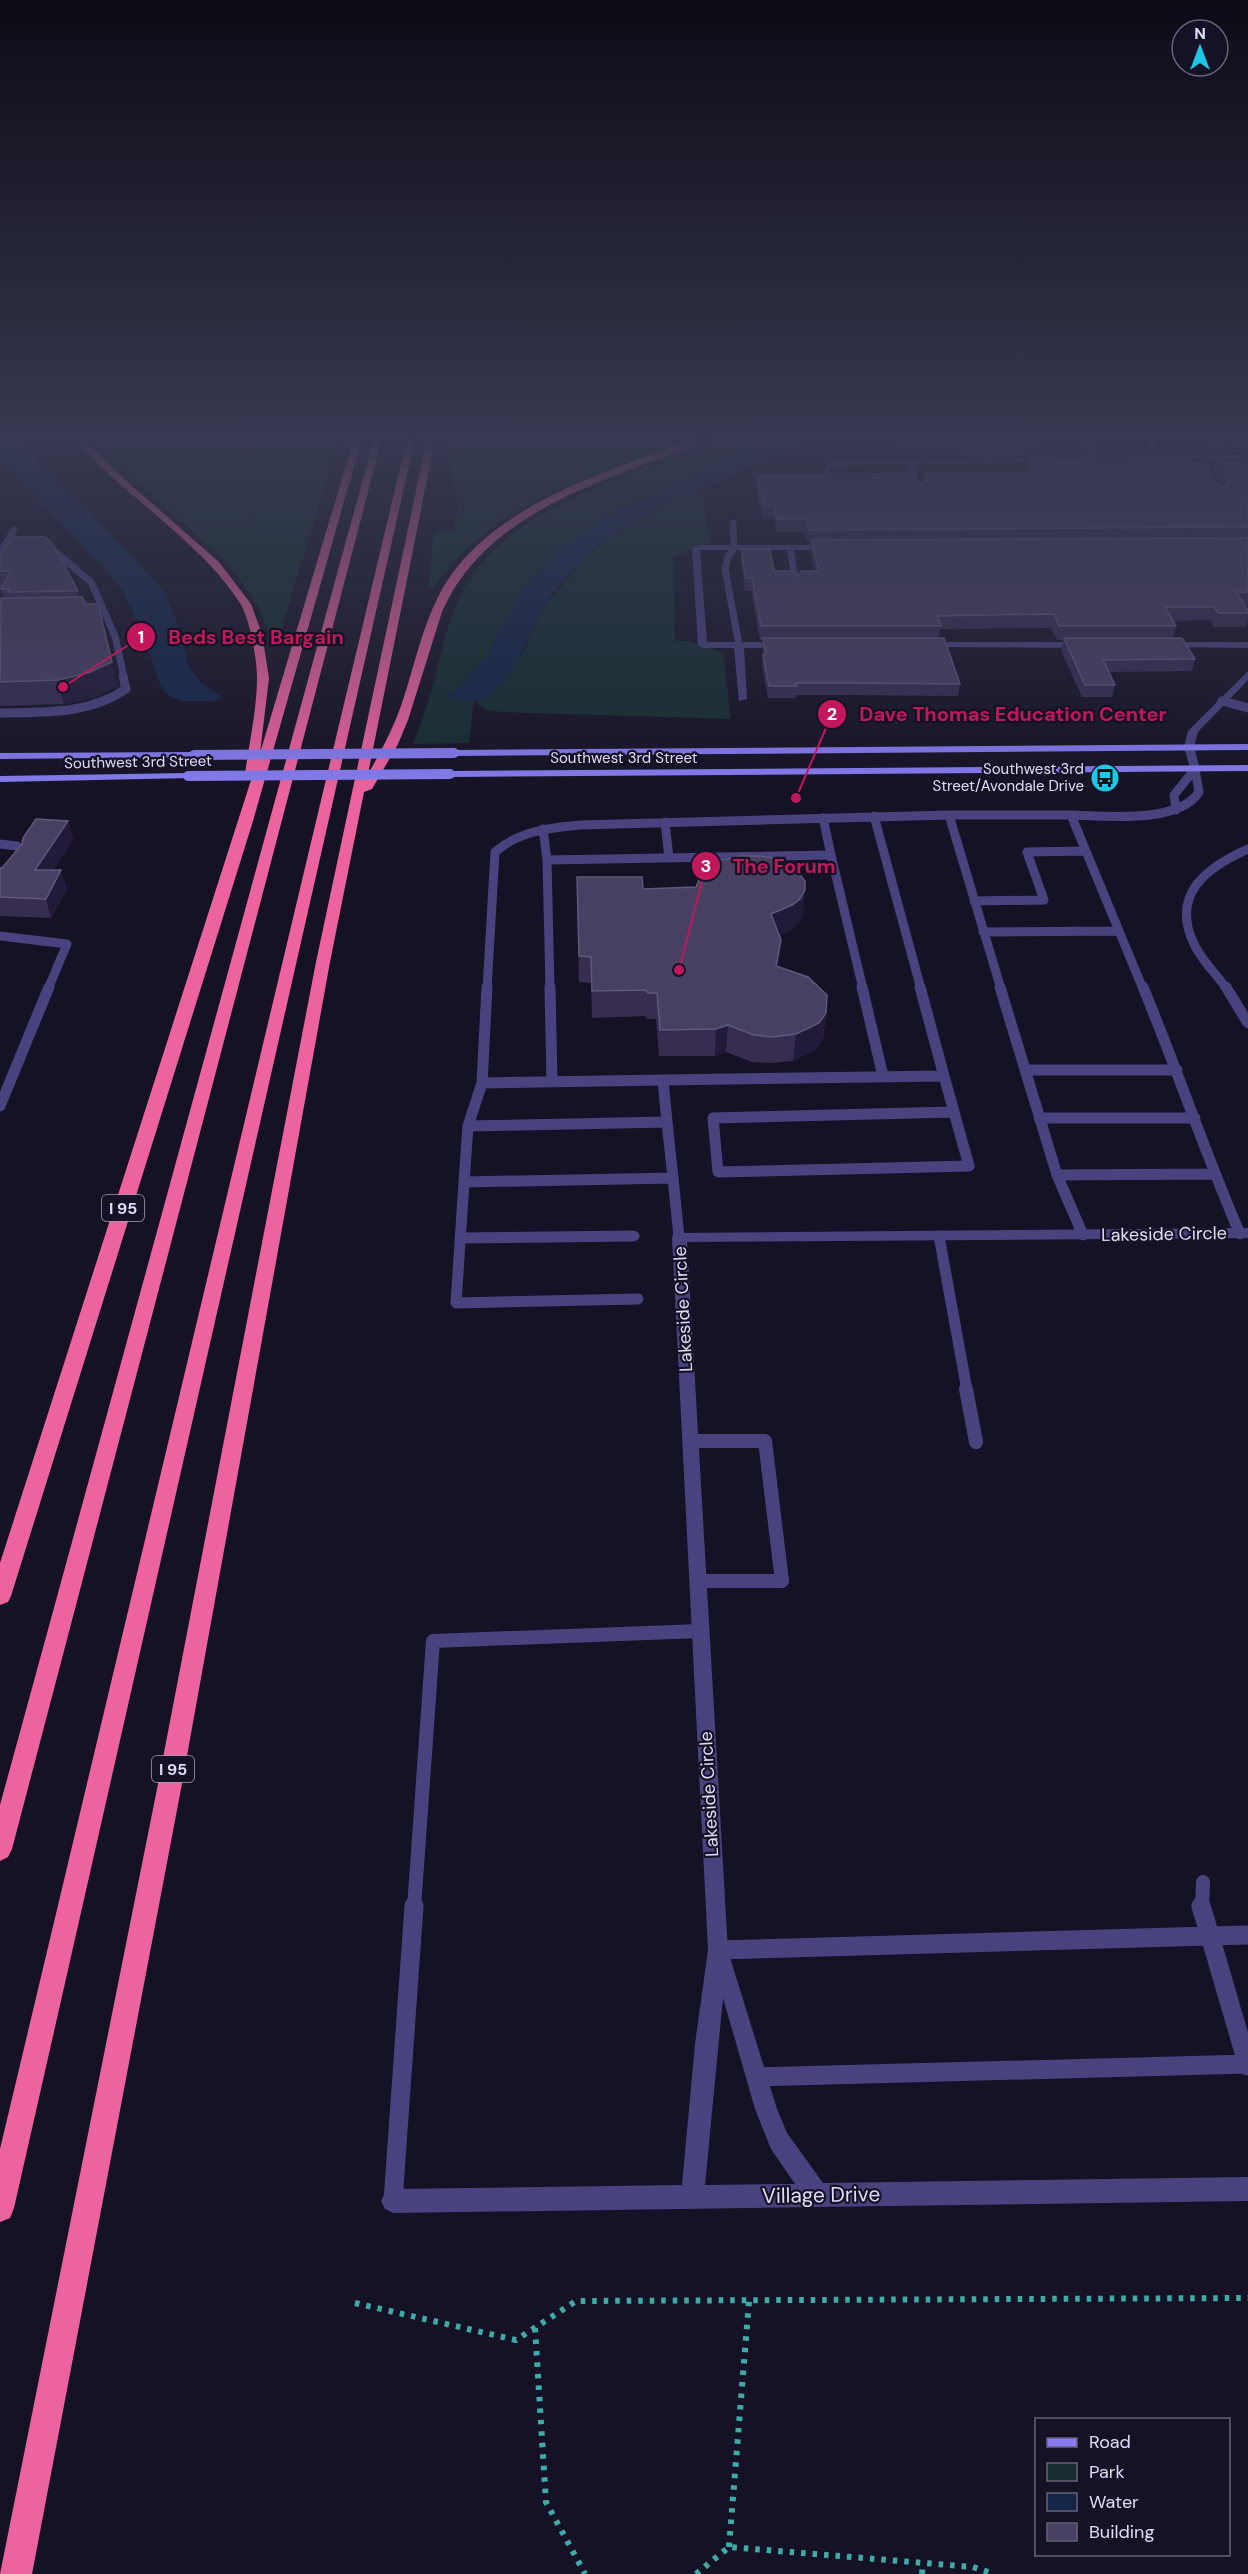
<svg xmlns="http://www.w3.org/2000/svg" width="1248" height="2574" font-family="'DM Sans',sans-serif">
<rect width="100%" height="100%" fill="#161225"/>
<path fill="#162e2e" d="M84,435h257l-65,211h-5l-4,-19 -11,-24 -27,-39z
M451,435h250c-95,37 -209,64 -268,154h-5l6,-57 20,-1 4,-29 -11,-42z
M745,435h36l-166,77 -54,37 -36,37 -37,67 -29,36 63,-34 18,-42 43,-54 22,-18 48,-31 47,-20 3,4 7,49c-14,3 -24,10 -37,13l2,85h16l32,12 8,66 -229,-7 -15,-2 -13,-9 -5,42 -56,1c6,-17 13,-34 18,-52 9,-29 13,-59 25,-87 44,-106 193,-132 289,-170z"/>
<path fill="#142547" d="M0,435h10l63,60 89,93 14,31 14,50 11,14 21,14 -8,4h-32l-11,-4 -9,-8 -21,-60 -19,-39 -22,-26 -100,-104z
M781,435h41l-169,75c-24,14 -51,29 -71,50 -14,16 -32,35 -42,54 -20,36 -37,107 -94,82l13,-7 29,-36 37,-67 36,-37 54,-37z"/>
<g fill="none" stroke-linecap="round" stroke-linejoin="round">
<path stroke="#3eabab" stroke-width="6" stroke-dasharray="4.5 7" stroke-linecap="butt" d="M355,2303l161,37 60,-39 672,-3
M535,2328l11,174 39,72
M729,2547l20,-246
M696,2574l33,-27 244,20 21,7
M922,2574l1,-11"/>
<path stroke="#48437f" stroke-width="7" d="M1146,435l14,22
M1204,435l17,22
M908,461l10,27
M828,478l-1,-8 3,-5 18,-2
M733,523l1,25 -6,9 -3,12 14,76
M46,544l45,38 24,54 9,41
M790,548l6,35
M0,553l14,-23"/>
<path stroke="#48437f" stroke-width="9" d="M1222,701l26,7
M0,713c44,-1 88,2 126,-24l-3,-13
M1176,810l-2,-15 21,-26
M874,816l47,173
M665,822l4,36
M543,829l4,31 3,129
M0,844l17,2 5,3v10l-5,7 -17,7
M831,855l32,134
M547,860l284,-5 -8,-37
M974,901l70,-1 -17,-48 58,-1
M983,932l136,-1
M0,936l67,8 -19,45
M487,989l8,-137c24,-21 54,-24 85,-27l369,-10
M1001,989l-52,-174h122
M1143,989l-72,-174c34,1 108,9 128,-23l-4,-23
M1227,989c-11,-15 -25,-28 -33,-45 -24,-50 13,-77 54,-95"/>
<path stroke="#48437f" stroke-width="11" d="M550,987l2,95
M862,987l21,89
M920,987l24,89
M1000,987l57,188 26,60
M1143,987c34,82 62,166 97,247
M1226,987l22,36
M1025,1070h152
M663,1080l281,-4 25,90 -251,6 -5,-54 241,-6
M663,1080l4,42 -199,4 14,-43z
M482,1083l5,-96
M0,1106l49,-119
M1039,1118h156
M468,1126l-4,56 209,-4 -6,-56
M1057,1175l157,-1
M673,1178l6,59
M464,1182l-8,121 182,-4
M939,1236l28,154
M460,1238l174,-2"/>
<path stroke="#48437f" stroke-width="14" d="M966,1389l10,53
M690,1441h75l17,140h-84
M414,1908l19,-267 267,-10
M1202,1908l1,-26"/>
<path stroke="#48437f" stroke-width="19" d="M1248,1935l-38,1 38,130
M718,1950l492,-14 -9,-30
M757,2077l491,-13
M393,2201l21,-295"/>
<path fill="#48437f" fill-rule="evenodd" d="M1075,435h8l15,22 150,-2v4l-400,6 -4,-2 4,-2 243,-4z
M834,545l1,2 -4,3h-131l7,92h76l5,3 -5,3h-39l3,51 -8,2 -5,-53h-31l-5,-3 -6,-97 4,-3z
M927,642h156l5,3 -5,3 -159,-1 -2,-2z
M1167,642h81v6l-84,-1 -2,-2z
M1248,671v9l-50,52 -4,15 6,22 -9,2 -7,-24 4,-16z
M1248,1228v10l-561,4 41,709 49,158 10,24 36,50 425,-6v24l-855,12 -8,-4 -4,-8 4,-8 8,-4 289,-4 13,-141 13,-94 -36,-713 2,-4zM723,1998l32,111 16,40 24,35 -90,1z"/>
<path fill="#867cf0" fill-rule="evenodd" d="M1248,744v6l-794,6 -5,-3 5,-3z
M194,752l4,1v4l-198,2v-6z
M1248,765v6l-798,6 -5,-3 5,-3z
M188,773l4,1v4l-192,4v-6z"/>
<path fill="#ed639e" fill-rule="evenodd" d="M71,435h9l43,43 96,84 32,42 11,30 7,44 -9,75 95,-318h8l-110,386 -242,775 -3,6 -8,3v-42l252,-786 -7,-3c4,-30 12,-65 12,-96 0,-19 -7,-59 -17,-75 -41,-64 -120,-109 -169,-168z
M375,435h8l-371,1414 -4,8 -8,4v-56z
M408,435h8l-402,1773 -4,10 -10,4v-73z
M428,435h8l-68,339c14,-24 26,-47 35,-74 11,-34 19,-71 35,-103 46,-93 177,-128 267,-162h12c-15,12 -48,20 -67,27 -81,30 -172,66 -208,150l-34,108 -10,24 -26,45 -8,3 -34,170 -149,827 -149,785h-32l157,-785 159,-827z"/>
<path stroke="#867cf0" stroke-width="10" d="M194,755l260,-2
M188,776l262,-2"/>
</g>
<path fill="#362d51" d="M864,435h38l-8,11 -31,-4z
M903,435h140l3,5 -2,12 12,11 162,22 3,2 -8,-13 3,-12 24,-1 2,-8h-8l-13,-18h27v170h-3l3,5v10l-2,7h-32l-3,-7 -38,1 3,5 -3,12 22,21 -3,12 -83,1 6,13 -3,12h-30l-21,-47 2,-10h-6l-6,-12 -111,1 -1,9 21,46 -2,12 -107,-1h-55v3h-28l-6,-31 1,-27h-3l-9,-49h-6l-4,-29v-13l33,22 23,5 18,-5 -5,-18 1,-11h-3l-3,-10h-29l-2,-14h-12l-6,-31 1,-12 159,8 4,1 4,-2 1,-8 104,-1 2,-17 -52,1 -76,-10z
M0,558l78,33 1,6 39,89 -24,11 -30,7 -64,2v-107l3,-1 -2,-10h-1z
M68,821l5,19 -20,30 14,19 -16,29 -51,-2v-48h2z
M577,877l66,12 160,27 -5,8 -8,7 -11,5v31l47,46 -3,26 -7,10 -23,12 -23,2 -18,-1 -26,-10 -11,4h-56l-3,-37h-9l-1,-3 -54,2 -1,-35 -12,-1z"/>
<path fill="#211a38" d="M896,435h6l-8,11z
M112,662l6,24 -24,11 -30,7 -6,-24z
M68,821l5,19 -32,48 -6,-18z
M61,870l6,19 -16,29 -5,-19z
M805,890l-2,26 -5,8 -8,7 -21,9 2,-26z
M781,940l-2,26 -5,26 2,-26z
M826,1013l-3,26 -7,10 -23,12 3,-27z
M728,1025l-2,27 -11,4 1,-27z"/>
<path fill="#484063" stroke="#60587b" stroke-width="1.5" d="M934,435h109l3,5 -64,1z
M1232,435h16v6h-11z
M1243,449h5v7z
M1050,452l6,11 147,-1 15,23 5,2 4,-1 2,-5 -13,-19h32v65l-439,3 -3,-11h-29l-3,-14h-11l-6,-30 156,-1 3,9 4,1 6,-4 -1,-6 105,-1 1,-20z
M12,537h33l7,6 26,48 -70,1 1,-3h-8l10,-18h-11v-13z
M1248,538v54h-12l12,18v3h-30l-4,-6h-49l11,19h-117l-5,-12 -117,2 4,10h-180l-9,-48h-6l-5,-29h29l4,22h17l6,5 5,-5h17l-8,-31z
M82,597l4,7h12l14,58 -24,11 -30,7 -58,2 1,-84z
M763,638h181l16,46 -108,-1h-56l1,3h-28l-6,-31 3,-1z
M1064,638h118l13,21 -92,1 12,25h-30z
M36,819l32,2 -33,49h26l-15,29 -46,-2v-29h2l20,-24 1,-6z
M741,856h20l18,3 13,6 13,16v9l-5,9 -8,6 -21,9 10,26 -5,26 32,11 19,18 -1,18 -7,10 -23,11 -24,3 -18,-2 -26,-10 -12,4 -56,1 -3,-37h-9l-2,-3 -54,1 -1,-34 -12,-1 -2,-79h65l1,12 53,-2 7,-17 15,-9z"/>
<linearGradient id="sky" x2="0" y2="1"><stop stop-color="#0c0a14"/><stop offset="0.55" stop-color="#363951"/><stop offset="1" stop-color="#363951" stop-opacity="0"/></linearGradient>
<rect width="1248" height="795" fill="url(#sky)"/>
<defs>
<g id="bus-disc" transform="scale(1.5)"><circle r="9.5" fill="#1dc6e5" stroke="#161225"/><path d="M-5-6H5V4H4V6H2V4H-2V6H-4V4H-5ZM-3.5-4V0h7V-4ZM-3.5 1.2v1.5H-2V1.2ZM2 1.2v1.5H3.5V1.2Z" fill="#111"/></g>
</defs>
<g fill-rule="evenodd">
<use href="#bus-disc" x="1105" y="778"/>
</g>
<g text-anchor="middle" stroke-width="4.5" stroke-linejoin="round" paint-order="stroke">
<g font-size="15" fill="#e0dafb" stroke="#161225">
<text x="624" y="763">Southwest 3rd Street</text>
<text transform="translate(138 762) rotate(-1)" y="5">Southwest 3rd Street</text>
</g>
<g font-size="15" fill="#e0dafb" stroke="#161225" text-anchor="end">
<text x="1084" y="774">Southwest 3rd<tspan x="1084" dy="17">Street/Avondale Drive</tspan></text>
</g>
<g fill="#161225" stroke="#a39ebb" stroke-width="1.5">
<rect x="102" y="1195" width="42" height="26" rx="4.5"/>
<rect x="152" y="1756" width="42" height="26" rx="4.5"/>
</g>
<g font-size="16" font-weight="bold" fill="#e0dafb">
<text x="123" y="1214">I 95</text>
<text x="173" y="1775">I 95</text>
</g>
<g font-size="18" fill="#e0dafb" stroke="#161225">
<text transform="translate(1164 1234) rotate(-1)" y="6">Lakeside Circle</text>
<text transform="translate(683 1309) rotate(-93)" y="6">Lakeside Circle</text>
<text transform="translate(709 1794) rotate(-93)" y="6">Lakeside Circle</text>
</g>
<g font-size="21" fill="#e0dafb" stroke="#161225">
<text transform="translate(821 2195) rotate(-1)" y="7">Village Drive</text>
</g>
</g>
<path fill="none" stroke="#c2185b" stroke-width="2" d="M63 687L141 637M796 798L832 714M679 970L706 866"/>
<g fill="#c2185b" stroke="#161225" stroke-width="2">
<circle cx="63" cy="687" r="6"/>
<circle cx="796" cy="798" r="6"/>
<circle cx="679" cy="970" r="6"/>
<circle cx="141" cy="637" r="15"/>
<circle cx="832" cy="714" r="15"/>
<circle cx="706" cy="866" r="15"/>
</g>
<g font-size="18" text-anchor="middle" font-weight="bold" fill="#fff">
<text x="141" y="643">1</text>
<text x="832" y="720">2</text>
<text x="706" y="872">3</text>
</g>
<g font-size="20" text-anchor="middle" font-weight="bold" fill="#c2185b" stroke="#161225" stroke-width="4.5" stroke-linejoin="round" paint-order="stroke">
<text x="256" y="644">Beds Best Bargain</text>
<text x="1013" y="721">Dave Thomas Education Center</text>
<text x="784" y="873">The Forum</text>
</g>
<rect x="1035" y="2418" width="195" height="138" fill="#161225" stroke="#67627b" stroke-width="1.5"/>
<rect x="1047" y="2438" width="30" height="9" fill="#867cf0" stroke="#67627b" stroke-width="1.5"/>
<text x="1089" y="2448" font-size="18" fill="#e0dafb">Road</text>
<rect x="1047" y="2463" width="30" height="18" fill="#162e2e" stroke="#67627b" stroke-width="1.5"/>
<text x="1089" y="2478" font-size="18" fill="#e0dafb">Park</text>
<rect x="1047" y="2493" width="30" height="18" fill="#142547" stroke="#67627b" stroke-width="1.5"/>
<text x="1089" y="2508" font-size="18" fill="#e0dafb">Water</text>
<rect x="1047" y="2523" width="30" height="18" fill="#484063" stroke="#67627b" stroke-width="1.5"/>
<text x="1089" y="2538" font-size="18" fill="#e0dafb">Building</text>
<g transform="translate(1200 48)"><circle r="28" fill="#161225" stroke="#67627b" stroke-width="1.5"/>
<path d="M0-4.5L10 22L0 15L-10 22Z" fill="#1dc6e5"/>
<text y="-9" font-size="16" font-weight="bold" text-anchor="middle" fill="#e0dafb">N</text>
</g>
</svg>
